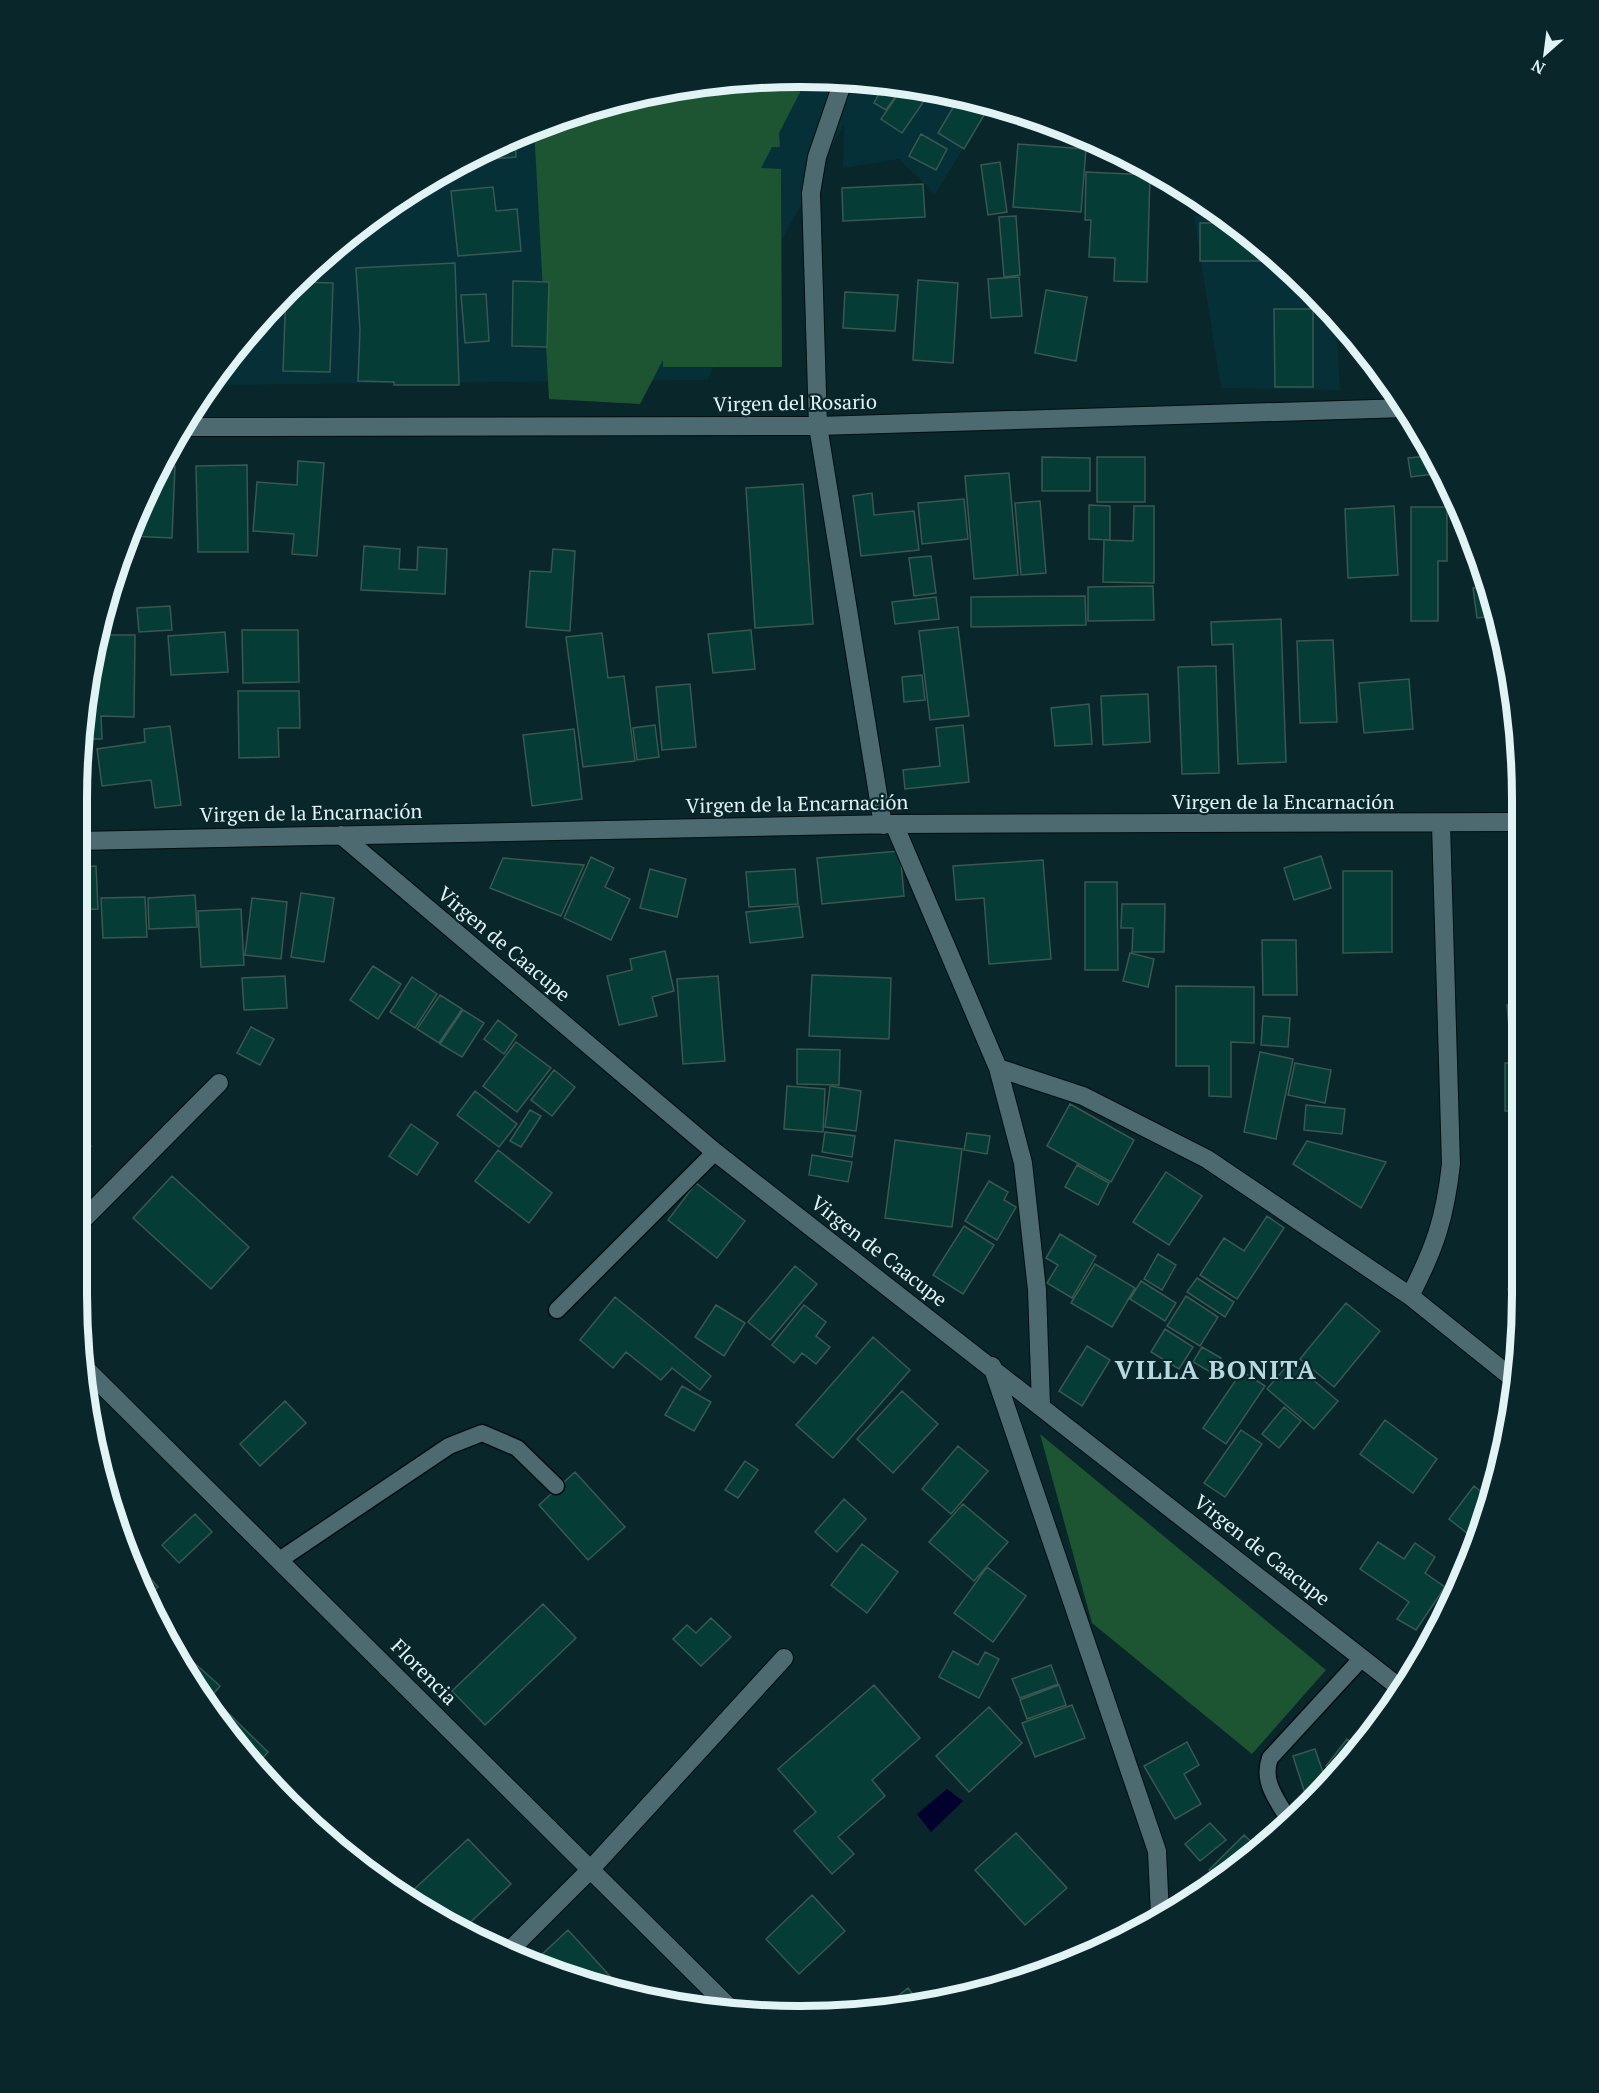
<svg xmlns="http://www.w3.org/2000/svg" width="1599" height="2093" font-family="'PT Serif',serif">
<rect width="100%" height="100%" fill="#09262b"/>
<path fill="#063037" d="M799,77l141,13 50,15 -55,89 -36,-35 -56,9 1,-44 -137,256 -497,5 16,-25 63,-72 109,-89 125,-67 135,-42z
M1194,216h29l50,42 1,9 12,1 24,20 26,31 4,71 -119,-2z"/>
<path fill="#1d5532" d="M799,77h9l-29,56 1,14h-8l-11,21 20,1 1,198h-119v-7l-23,44 -91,-5 -15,-271 124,-38z
M1040,1434l286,236 -74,84 -160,-131z"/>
<path fill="#02002c" d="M947,1789l16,12 -32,31 -14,-18z"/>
<path fill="#053c35" stroke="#3a5752" stroke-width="1.5" d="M884,85l18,2 -16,23 -12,-7z
M903,87h8l15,11 -24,35 -21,-14z
M960,96l30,9 -26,44 -26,-16z
M1019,114l36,11h-36z
M1063,127l13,4 13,10h-26z
M921,134l26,15 -11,21 -27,-14z
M515,136l1,21 -48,4z
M1018,144l68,5 -5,63 -68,-5z
M1000,162l7,50 -19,3 -7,-50z
M1086,172l64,3 -3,107 -33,-1 1,-23 -26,-1 2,-37h-6z
M923,184l2,33 -82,4 -1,-33z
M493,187l3,24 21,-2 4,42 -63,5 -7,-65z
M1016,216l4,59 -16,2 -5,-60z
M1200,223h31l37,30v8h-68z
M455,263l4,122h-65v-3l-36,-1 2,-51 -4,-62z
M1019,277l3,39 -31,2 -3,-39z
M918,280l40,3 -5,80 -40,-3z
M513,281l36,1 -2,65 -35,-1z
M296,282l37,1 -3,89 -47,-1 3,-80z
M1046,290l41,7 -11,64 -41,-8z
M845,292l53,3 -3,36 -52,-3z
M486,294l3,47 -24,2 -4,-48z
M1274,309h39v78h-38z
M1429,456l4,18 -22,3 -3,-19z
M1042,457l48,1v33h-48z
M1097,457h48v45h-48z
M298,461l26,2 -7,93 -25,-2 2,-20 -41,-3 4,-49 40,3z
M160,465l15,1 -3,72 -42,-2 21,-57z
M247,465l1,87h-50l-2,-86z
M1009,473l9,102 -44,4 -9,-103z
M803,484l10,140 -58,4 -9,-140z
M872,493l2,22 40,-4 5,39 -58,6 -8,-60z
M964,499l4,40 -46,5 -4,-41z
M1040,501l6,72 -25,2 -6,-72z
M1089,505l21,1v34l-21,-1z
M1134,506h20v77l-51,-1 1,-42 29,1z
M1394,506l4,69 -50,3 -3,-69z
M1411,507h36v54h-9v60h-27z
M1473,545l11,21 -8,1z
M364,546l36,3 -1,20 18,1 1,-23 29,2 -2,45 -84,-4z
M553,549l22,2 -5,80 -44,-4 4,-56 21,1z
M931,556l5,37 -22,3 -5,-38z
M1153,586l1,34 -66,1v-34z
M1489,587l7,29 -19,2 -4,-30z
M1085,596l1,29 -115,2v-30z
M936,597l3,22 -44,5 -3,-22z
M170,606l2,24 -33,2 -2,-24z
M1281,619l5,143 -48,2 -5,-120 -21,1 -1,-23z
M958,627l11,89 -39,4 -11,-89z
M242,630h56l1,52 -56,1z
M751,630l4,39 -42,4 -5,-39z
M225,632l3,40 -57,3 -3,-39z
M602,633l6,45 16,-2 11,85 -52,6 -17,-130z
M100,635h35l-1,82 -33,-1 1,23h-22l13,-76h6z
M1333,640l4,82 -37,1 -3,-82z
M1216,666l3,107 -37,1 -4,-107z
M922,675l3,25 -21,2 -2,-25z
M1409,679l4,50 -49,4 -5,-50z
M690,684l6,63 -34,3 -6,-63z
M238,691h61l1,37h-22l1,29 -40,1z
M1148,694l2,48 -47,3 -2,-49z
M1089,704l3,40 -37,2 -4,-38z
M655,725l4,32 -22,3 -4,-32z
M963,725l6,57 -64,7 -2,-19 37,-4 -4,-38z
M170,726l11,79 -26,3 -4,-28 -49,6 -5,-37 48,-7 -1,-13z
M574,729l8,70 -50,7 -9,-71z
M900,851l4,45 -82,8 -5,-46z
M1321,856l10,32 -37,12 -10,-32z
M591,857l23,11 -9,19 25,12 -19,41 -47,-22z
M503,858l81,7 -23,51 -71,-28z
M1043,860l8,99 -62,5 -5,-66 -28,2 -3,-34z
M96,866l2,43 -20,1v-43z
M650,869l36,10 -9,38 -37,-9z
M795,869l3,35 -49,3 -3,-35z
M1343,871h49v81l-49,1z
M1085,882h32l1,88h-33z
M301,893l33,5 -10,64 -33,-5z
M195,895l2,32 -48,2 -1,-31z
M145,897l2,40 -44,1 -2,-40z
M252,898l35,4 -6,57 -36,-4z
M1122,904h43l-1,48h-32l1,-24h-12z
M799,906l4,31 -53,6 -4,-31z
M241,909l3,56 -43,2 -3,-56z
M1262,940h34l1,55h-34z
M665,951l9,40 -22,6 5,19 -38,9 -12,-49 25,-6 -2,-11z
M1130,953l24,6 -6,28 -25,-6z
M373,966l28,18 -23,35 -28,-19z
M812,975l79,3 -2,61 -80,-3z
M285,976l2,32 -43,2 -2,-32z
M718,976l7,85 -42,3 -6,-85z
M412,977l25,17 -22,34 -25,-16z
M1176,986l78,1v56l-23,-1v55l-22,-1v-30h-33z
M440,995l22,14 -23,34 -22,-14z
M1507,1005h9v45h-5z
M463,1010l21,13 -22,34 -22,-13z
M1263,1016l27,2 -2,29 -27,-2z
M498,1020l19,15 -13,19 -20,-15z
M251,1027l23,12 -14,26 -23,-12z
M516,1042l35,26 -34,44 -34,-26z
M797,1049l43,1 -1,35 -42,-1z
M1260,1052l33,7 -17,80 -32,-7z
M1295,1063l36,7 -6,33 -37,-8z
M1505,1063h11v48h-11z
M554,1070l21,17 -23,29 -21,-16z
M787,1086l38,3 -2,43 -39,-3z
M830,1086l31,5 -5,40 -31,-4z
M475,1091l42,33 -18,23 -42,-32z
M1070,1104l64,36 -23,42 -64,-36z
M1306,1105l39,4 -3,25 -38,-4z
M530,1110l11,6 -20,31 -11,-6z
M411,1124l27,19 -21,32 -28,-19z
M825,1132l30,4 -3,21 -30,-5z
M77,1133l14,13 -14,15z
M967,1133l23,3 -3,18 -23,-4z
M895,1140l67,9 -10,78 -67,-9z
M1307,1141l79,21 -25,46 -68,-44z
M498,1150l54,43 -23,30 -54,-42z
M812,1155l40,7 -4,20 -39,-7z
M1077,1165l32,18 -11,22 -33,-18z
M1166,1172l36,24 -33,49 -36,-23z
M172,1176l77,71 -38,42 -78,-71z
M989,1181l19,11 -4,8 12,7 -19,33 -32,-19z
M696,1183l49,38 -28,37 -49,-38z
M1267,1216l17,12 -47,71 -37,-24 24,-37 20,13z
M964,1226l30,19 -31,49 -30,-19z
M1060,1234l36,22 -24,42 -25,-15 11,-18 -12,-7z
M1158,1254l18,11 -14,25 -18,-11z
M1095,1264l40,24 -23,39 -41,-24z
M795,1266l22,18 -47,56 -22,-18z
M1197,1278l37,24 -9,15 -38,-25z
M1141,1281l35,22 -11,18 -35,-22z
M1516,1286v32l-8,-29z
M1186,1296l32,21 -18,29 -33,-20z
M615,1297l96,79 -11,14 -28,-22 -11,12 -35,-28 -13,16 -33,-28z
M1346,1303l34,28 -46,56 -34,-28z
M716,1305l29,18 -21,33 -29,-19z
M804,1305l22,17 -10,14 14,11 -14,17 -14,-11 -8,10 -22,-18z
M1165,1329l28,18 -14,22 -28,-17z
M873,1337l37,33 -77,88 -37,-33z
M1087,1346l23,14 -28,46 -23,-15z
M1202,1347l19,11 -9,15 -19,-11z
M1291,1361l47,40 -24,28 -47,-40z
M1242,1371l23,15 -39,58 -23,-16z
M682,1386l29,16 -17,29 -29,-16z
M902,1391l36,33 -45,49 -36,-34z
M285,1401l21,22 -46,43 -20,-22z
M1284,1407l17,14 -22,27 -17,-14z
M1385,1420l52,39 -24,34 -53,-39z
M1241,1430l21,14 -37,53 -21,-14z
M958,1446l30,25 -37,43 -29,-25z
M745,1461l13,9 -20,28 -13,-8z
M575,1472l50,55 -37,33 -49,-55z
M1474,1486l16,13 -13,42 -28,-22z
M844,1499l22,20 -29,33 -22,-20z
M963,1504l45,38 -34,39 -45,-39z
M195,1514l17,18 -33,31 -17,-18z
M1378,1542l26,17 11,-16 20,14 -10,16 20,14 -29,43 -19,-11 12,-17 -49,-33z
M862,1544l36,28 -31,41 -36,-28z
M134,1560l24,27 -10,8z
M987,1567l39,29 -33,46 -39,-29z
M1457,1575l4,3 -17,37 -9,-6z
M543,1604l33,34 -91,87 -33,-34z
M711,1618l20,19 -30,29 -28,-27 14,-14 9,8z
M170,1641l50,45 -12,14 -34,-45z
M953,1651l25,14 7,-13 14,7 -20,39 -40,-21z
M1051,1665l7,19 -38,14 -8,-19z
M874,1685l46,53 -48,42 13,16 -47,41 16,17 -22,20 -38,-43 22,-19 -38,-43z
M1059,1685l7,20 -39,14 -7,-19z
M220,1705l48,47 -11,12 -41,-54z
M1072,1705l13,33 -50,19 -13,-34z
M989,1707l33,36 -53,49 -33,-36z
M1347,1739l9,7 -20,26 -10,-6z
M1187,1742l12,23 -15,9 17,30 -26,15 -31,-53z
M1315,1749l12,35 -18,22 -16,-50z
M1210,1823l16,17 -26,21 -15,-17z
M1016,1833l51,55 -42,37 -50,-55z
M1244,1835l14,13 -39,32 -10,-10z
M468,1839l43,45 -50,47 -41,-24 -12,-12z
M1193,1892l4,5 -20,10z
M812,1895l33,36 -46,43 -33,-35z
M568,1930l51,56 -2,2 -82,-27z
M908,1988l10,13 -35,7z"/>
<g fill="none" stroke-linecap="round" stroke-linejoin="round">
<g stroke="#000e11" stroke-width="19">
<path id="lane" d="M557,1310l158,-158
M281,1559l168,-113 33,-13 35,15 39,38
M1290,1822c-12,-21 -29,-40 -20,-64l92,-100"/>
</g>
<g stroke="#000e11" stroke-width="20">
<path id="street" d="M843,81l-26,76 -6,36 7,233 65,399
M184,427l634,-1 588,-18
M894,824l104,244 25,95 14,127 4,115
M341,835l374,317 685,536
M78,841l816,-17 622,-2
M998,1068l85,28 124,63 203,137 106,85
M77,1226l142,-143
M1410,1296c25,-48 35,-78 41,-132l-10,-340
M992,1366l165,485 3,64
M86,1369l643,638
M508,1952l81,-81 195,-213"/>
</g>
<use href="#lane" stroke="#4c6a6f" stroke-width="16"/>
<use href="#street" stroke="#4c6a6f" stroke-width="18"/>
</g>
<g text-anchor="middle" stroke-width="4.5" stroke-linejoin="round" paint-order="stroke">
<g font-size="20" fill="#e2f3f6" stroke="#09262b">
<text transform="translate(795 403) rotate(-1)" y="7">Virgen del Rosario</text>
<text x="1283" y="809">Virgen de la Encarnación</text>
<text transform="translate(797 804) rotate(-1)" y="7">Virgen de la Encarnación</text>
<text transform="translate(311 813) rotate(-1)" y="7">Virgen de la Encarnación</text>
<text transform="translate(504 944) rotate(40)" y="7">Virgen de Caacupe</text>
<text transform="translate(879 1251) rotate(38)" y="7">Virgen de Caacupe</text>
<text transform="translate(1262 1550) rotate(38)" y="7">Virgen de Caacupe</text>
<text transform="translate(424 1672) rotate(45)" y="7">Florencia</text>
</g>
<g font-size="26" font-weight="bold" letter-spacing="1.5" fill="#b7d8de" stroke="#09262b">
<text x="1216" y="1379">VILLA BONITA</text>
</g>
</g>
<path d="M0 0H1599V2093H0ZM799 87H800A712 712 0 0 1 1512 799V1294A712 712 0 0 1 800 2006H799A712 712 0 0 1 87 1294V799A712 712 0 0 1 799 87Z" fill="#09262b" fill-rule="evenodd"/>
<path fill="none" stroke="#e2f3f6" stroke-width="8" d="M799 87H800A712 712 0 0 1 1512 799V1294A712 712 0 0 1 800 2006H799A712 712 0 0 1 87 1294V799A712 712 0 0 1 799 87Z"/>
<g transform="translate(1545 54) rotate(208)" stroke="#09262b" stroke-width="4.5" paint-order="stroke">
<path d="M0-4.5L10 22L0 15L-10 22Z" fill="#e2f3f6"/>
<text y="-9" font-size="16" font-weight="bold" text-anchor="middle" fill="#e2f3f6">N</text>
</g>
</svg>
